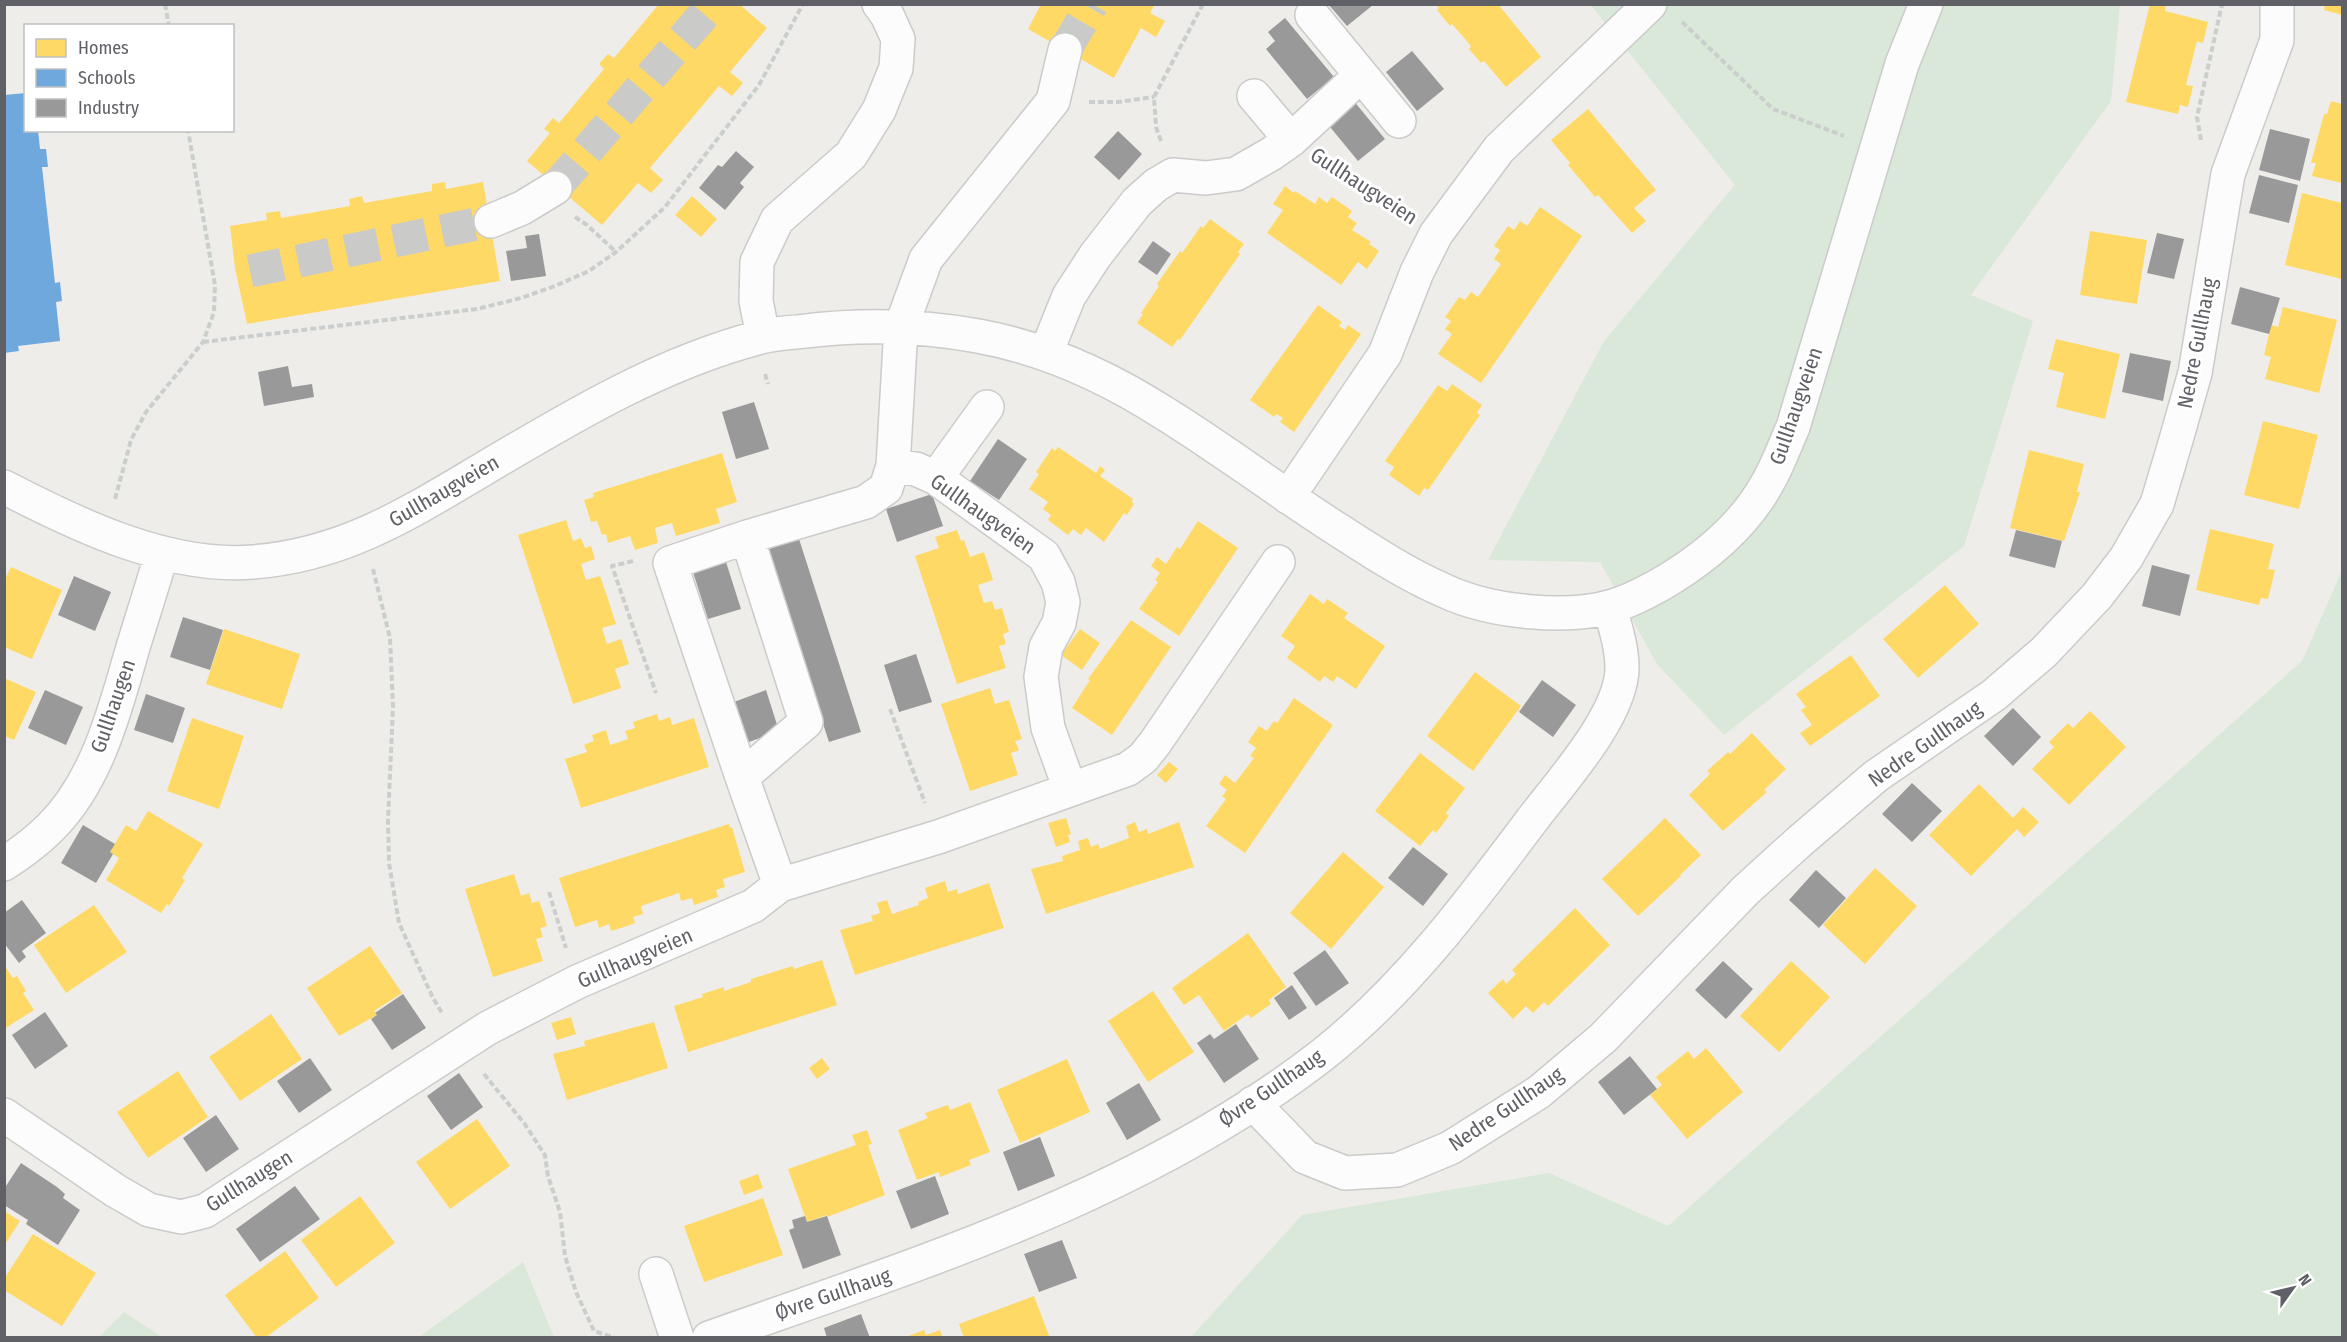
<svg xmlns="http://www.w3.org/2000/svg" width="2347" height="1342" font-family="'Fira Sans Condensed',sans-serif">
<rect width="100%" height="100%" fill="#eeede9"/>
<path fill="#d9e8d8" d="M1591,5h529l-9,96 -140,194 62,26 -69,225 -240,189 -67,-71 -57,-102 -112,-2 116,-219 131,-156z
M2342,571v766h-1151l111,-122 247,-42 119,53 634,-565z
M523,1262l31,75h-135z
M124,1312l38,25h-63z"/>
<path fill="#ffd966" d="M659,4h80l28,24 -37,44 13,11 -11,13 -13,-10 -69,82 13,12 -12,13 -13,-10 -36,42 -75,-64 23,-28 -6,-4 9,-11 6,5 45,-54 -5,-5 9,-10 6,4z
M1041,4h114l-5,9 15,8 -9,16 -15,-9 -27,50 -86,-49z
M1435,4h63l43,53 -35,30 -22,-26 -3,2 -12,-14 2,-3 -19,-22 -2,2 -13,-16 2,-2z
M2150,4h16l-1,7 43,11 -5,21 -6,-2 -11,44 7,1 -5,21 -8,-2 -2,9 -52,-12z
M2325,4h17v11l-18,-5z
M2331,101l11,3v79l-30,-7 4,-13h-5l13,-49h3z
M1588,109l68,81 -22,18 12,13 -14,12 -34,-38 -3,2 -27,-32 2,-2 -19,-23z
M445,182l1,7 37,-7 17,99 -253,43 -12,-56 -5,-42 37,-6 -1,-7 14,-2 1,7 69,-12 -1,-7 13,-3 2,7 68,-12v-7z
M1285,186l9,7 1,-2 20,13 4,-7 8,6 5,-6 20,14 -4,6 9,6 -5,7 19,12 -2,2 10,7 -12,18 -9,-7 -17,23 -74,-52 16,-23 -10,-6z
M2302,193l40,10v76l-57,-14z
M692,196l25,23 -16,18 -26,-22z
M1540,207l42,29 -101,147 -43,-29 14,-20 -7,-5 6,-8 -6,-4 14,-20 6,3 6,-8 7,5 23,-33 -7,-5 6,-9 -6,-4 14,-20 6,4 6,-9 7,5z
M1210,219l34,25 -6,8 2,2 -60,86 -2,-1 -6,8 -35,-24 6,-9 -2,-1 18,-27 -2,-2 23,-33 2,2 19,-27 2,2z
M2090,231l57,9 -10,64 -57,-9z
M1318,305l24,17 -3,4 6,4 3,-5 13,9 -67,98 -14,-10 3,-4 -7,-4 -2,3 -24,-17z
M2283,307l54,13 -18,73 -54,-14 6,-22 -7,-2 5,-21 2,-9 7,2z
M2056,339l64,15 -15,65 -49,-12 8,-34 -16,-4z
M1452,384l30,21 -5,8 3,2 -52,75 -4,-2 -5,8 -30,-21 5,-8 -9,-6 53,-76 9,6z
M2263,421l55,14 -19,74 -55,-14z
M1058,447l38,26 4,-7 5,4 -5,6 33,23 -1,3 2,2 -7,11 -3,-2 -20,29 -18,-14 -5,7 -8,-6 -5,6 -20,-15 3,-5 -8,-6 5,-7 -19,-13 10,-15 -3,-2 16,-24 3,3z
M2029,450l55,14 -7,28h3l-16,49 -54,-13z
M722,453l15,49 -21,7 4,14 -44,13 -4,-13 -17,5 3,15 -23,7 -5,-14 -22,7 -2,-9 -4,1 -5,-14 -6,1 -7,-22 10,-3 -1,-4z
M566,520l7,21 8,-3 4,10 6,-2 4,13 -14,5 5,16 14,-4 8,23 8,25 -14,4 5,16 14,-5 8,25 -14,5 6,19 -48,16 -55,-169z
M1198,521l40,27 -59,88 -40,-27 19,-27 -3,-2 5,-7 -9,-7 6,-9 9,7 11,-17 3,2z
M2210,529l64,15 -6,25 7,1 -7,29 -7,-1 -2,7 -63,-15z
M957,530l4,11 3,-1 6,17 14,-5 9,28 -15,5 6,18 8,-2 3,9 7,-2 7,24 -6,2 3,10 -7,2 7,22 -49,16 -42,-128 24,-8 -4,-11z
M11,567l51,23 -30,69 -28,-12v-66z
M1945,585l34,39 -61,54 -35,-39z
M1310,594l14,10 3,-5 21,14 -4,5 41,28 -29,43 -19,-13 -4,6 -9,-6 -4,6 -33,-24 8,-12 -14,-10z
M1131,620l40,27 -59,88 -40,-27 18,-28 -2,-1z
M224,629l76,25 -18,55 -76,-25z
M1080,629l20,14 -18,27 -21,-15z
M1851,655l29,41 -70,50 -10,-13 12,-8 -11,-15 5,-3 -10,-13z
M1475,672l46,34 -48,65 -46,-35z
M4,678l32,14 -22,48 -10,-4z
M990,688l5,16 14,-4 13,39 -7,2 4,9 -8,3 7,22 -48,16 -29,-87z
M1294,698l39,27 -88,128 -39,-27 20,-27 -4,-3 5,-6 -8,-6 6,-9 10,8 19,-25 -4,-2 6,-8 -8,-6 11,-16 8,5 7,-10 3,2z
M2090,711l36,36 -57,58 -37,-36 22,-22 -5,-5 19,-19 5,5z
M657,714l2,7 11,-4 2,8 22,-7 15,49 -128,41 -16,-49 22,-7 -3,-7 10,-4 -2,-6 14,-5 4,15 18,-6 -3,-8 10,-3 -2,-6z
M192,718l52,18 -25,73 -52,-18z
M1752,733l34,36 -22,21 3,2 -44,39 -34,-36 21,-21 -3,-3 21,-19 2,2z
M1420,753l45,35 -19,25 3,3 -13,17 -3,-3 -13,16 -45,-35z
M1169,762l9,7 -12,14 -9,-8z
M1979,784l34,34 10,-11 16,15 -15,15 -7,-8 -46,47 -42,-41z
M148,811l55,33 -21,34 3,2 -16,26 -2,-2 -6,9 -55,-33 13,-22 -9,-6 16,-27 10,6z
M1066,818l5,16 -3,1 2,7 -14,5 -8,-24z
M1665,818l36,37 -21,20 1,1 -43,40 -36,-37z
M1135,822l4,10 8,-3 1,5 31,-12 15,45 -148,47 -15,-45 32,-8 -1,-5 18,-6 -2,-9 10,-3 3,9 7,-3 2,5 29,-11 -3,-12z
M729,824l1,4 2,-1 13,45 -22,7 2,8 -9,3 2,7 -24,8 -2,-7 -11,3 -2,-8 -38,13 2,8 -10,3 2,6 -11,4 -13,4 -2,-7 -10,4 -2,-8 -22,7 -16,-49z
M1343,852l41,35 -53,62 -41,-36z
M1875,868l42,38 -52,58 -42,-39z
M514,874l7,22 8,-3 3,10 7,-2 5,14 3,11 -7,2 3,9 -7,2 7,22 -50,16 -28,-88z
M945,881l3,11 9,-3 1,5 31,-11 15,45 -149,47 -15,-45 33,-9 -2,-5 9,-3 -3,-10 10,-3 5,14 27,-9 -1,-3 10,-4 -3,-10z
M94,905l33,47 -61,41 -32,-48z
M1575,908l35,37 -62,61 -4,-4 -11,11 -7,-7 -13,13 -25,-26 15,-14 3,5 10,-10 -4,-4z
M1248,933l38,54 -17,13 2,4 -20,14 -3,-4 -24,17 -25,-36 -15,10 -12,-17z
M370,946l32,47 -28,18 3,4 -38,21 -32,-48z
M822,960l15,45 -149,47 -14,-46 29,-9 -1,-3 22,-7v4l27,-9v-3l42,-13 1,3z
M1791,961l39,36 -51,55 -39,-36z
M4,965l9,13 4,-2 9,15 -3,2 11,17 -30,19z
M1153,991l41,61 -46,30 -40,-61z
M271,1014l31,45 -62,42 -31,-44z
M571,1017l5,17 -19,6 -6,-17z
M654,1022l14,46 -101,32 -14,-46 32,-8 -1,-5z
M1706,1048l37,44 -56,47 -37,-44 12,-10 -6,-8 32,-26 6,8z
M822,1058l8,11 -13,10 -8,-11z
M1067,1059l23,53 -70,31 -23,-53z
M178,1071l30,46 -60,41 -31,-46z
M970,1102l20,50 -21,8 2,5 -31,12 -1,-5 -22,8 -19,-50 30,-12 -3,-5 23,-8 2,5z
M477,1119l33,47 -60,43 -34,-47z
M867,1130l5,14 -4,1 17,50 -58,22v-2l-20,7 -19,-53 68,-24 -4,-10z
M758,1174l5,14 -19,7 -5,-14z
M360,1196l35,47 -59,44 -35,-47z
M763,1198l20,57 -79,27 -20,-56z
M4,1211l16,10 -16,25z
M33,1234l63,39 -34,53 -58,-36v-11z
M285,1251l34,47 -54,40h-8l-32,-43z
M1034,1296l16,42h-86l-5,-14z
M924,1330l2,5 14,-5 3,8h-40z"/>
<path fill="#6fa8dc" d="M26,93v37h12l2,19h6l2,18h-6l13,116 5,-1 2,19 -6,1 4,39 -42,5 1,5 -15,2v-258z"/>
<path fill="#999" d="M1329,5h44l-26,21z
M1285,18l49,59 -27,22 -41,-50 9,-8 -7,-9z
M1412,51l32,38 -27,22 -31,-39z
M1353,100l32,39 -27,22 -32,-39z
M2270,129l40,10 -10,42 -41,-11z
M1118,131l24,23 -23,26 -25,-23z
M736,151l18,16 -14,16 4,4 -19,23 -26,-22 19,-23 4,2z
M2259,175l39,10 -9,38 -40,-10z
M2157,233l27,6 -10,40 -27,-6z
M539,234l7,42 -35,5 -5,-30 21,-3 -2,-12z
M1153,241l18,13 -14,21 -19,-13z
M2240,287l40,11 -11,36 -38,-10z
M2130,353l41,8 -8,40 -41,-9z
M288,366l4,21 20,-3 2,13 -50,9 -6,-34z
M754,402l15,47 -33,10 -14,-47z
M998,439l29,20 -28,41 -29,-19z
M932,494l11,32 -46,16 -11,-33z
M2016,530l46,11 -7,27 -46,-12z
M799,539l62,193 -32,10 -63,-192z
M726,562l15,47 -33,10 -15,-47z
M2152,565l38,10 -10,41 -38,-10z
M74,576l37,16 -16,39 -37,-16z
M183,617l40,13 -13,40 -40,-13z
M916,654l16,48 -33,10 -15,-47z
M1542,680l34,25 -23,32 -34,-25z
M45,690l38,17 -17,38 -38,-17z
M766,690l13,41 -30,11 -15,-40z
M146,694l39,14 -12,35 -39,-13z
M2013,708l28,29 -28,29 -29,-30z
M1912,783l30,28 -30,31 -30,-28z
M83,825l32,19 -5,8 3,2 -17,29 -35,-20z
M1413,847l35,27 -25,32 -35,-28z
M1816,870l30,28 -27,30 -30,-28z
M22,900l24,33 -24,18 4,6 -7,6 -15,-20v-30z
M1325,950l24,33 -33,23 -23,-33z
M1723,961l30,28 -27,30 -31,-29z
M1292,985l15,23 -18,12 -15,-22z
M403,994l23,34 -34,22 -21,-31 6,-4 -2,-2z
M45,1012l23,34 -33,23 -23,-34z
M1236,1024l23,35 -35,24 -27,-40 13,-9 4,5z
M1630,1056l27,33 -33,26 -26,-33z
M310,1058l22,32 -33,23 -22,-32z
M459,1073l24,34 -32,23 -24,-34z
M1139,1083l22,37 -34,20 -21,-37z
M216,1115l23,34 -33,23 -23,-34z
M1040,1137l15,39 -37,15 -15,-39z
M21,1163l36,24 8,7 -2,4 17,12 -22,35 -32,-21 2,-4 -24,-15v-16z
M935,1176l14,38 -38,15 -15,-38z
M295,1186l25,33 -60,43 -24,-33z
M805,1216l2,6 20,-6 14,39 -38,14 -14,-39 5,-2 -2,-8z
M1062,1240l15,38 -38,14 -15,-38z
M861,1314l9,24h-43l-3,-10z"/>
<g fill="none" stroke-linecap="round" stroke-linejoin="round">
<path stroke="#cacac8" stroke-width="33" stroke-dasharray="33 16" stroke-linecap="butt" d="M1065,50l27,-46
M555,188l158,-184
M250,271l241,-50"/>
<g stroke="#cbcbca" stroke-width="36">
<path id="minor" d="M1312,15l87,106
M1254,96l37,44
M491,221l31,-13 33,-20
M763,336l-7,-35 1,-39 20,-42 74,-65 28,-45 17,-42 2,-29 -11,-24 -8,-11
M1046,353l23,-57 26,-40 42,-54 19,-17 17,-10 33,3 30,-4 35,-20 20,-14 69,-64
M893,466l23,3 20,9 108,78 14,26 5,20 -4,21 -13,24 -5,30 7,51 22,61
M936,478l51,-71
M4,487c73,38 165,82 249,75 91,-7 156,-49 232,-94 86,-51 174,-104 272,-130 13,-4 27,-5 40,-6 60,-8 122,-7 181,4 66,12 130,41 186,77 60,37 116,80 176,118 34,22 68,44 105,60 45,21 121,29 168,15 20,-6 38,-16 55,-26 39,-24 78,-57 100,-98 10,-17 17,-37 25,-55l109,-363 24,-60
M1288,497l97,-143 32,-82 19,-38 63,-85 151,-145
M742,777l-72,-214 77,-26
M4,864c17,-11 33,-23 47,-37 45,-45 63,-113 80,-173 10,-33 21,-67 31,-101
M780,885l-38,-108 64,-55 -59,-185 119,-35 20,-14 7,-22 8,-139 25,-68 127,-158 12,-51
M1253,1103l52,54 40,16 52,-3 53,-22 89,-56 64,-54 143,-148 54,-49 76,-65 118,-81 50,-43 53,-56 29,-38 31,-54 19,-64 19,-67 33,-199 49,-134v-36
M4,1115l112,76 33,19 32,7 24,-6 283,-183 89,-46 176,-76 27,-21 158,-48 190,-68 15,-11 12,-15 123,-181
M656,1274l21,64
M709,1338c211,-75 432,-143 612,-282 83,-65 148,-152 211,-236 28,-37 90,-105 90,-152 0,-21 -6,-41 -13,-61"/>
</g>
<path stroke="#cacecc" stroke-width="4" stroke-dasharray="6 3" stroke-linecap="butt" d="M165,4l4,22
M1682,22l91,87 71,27
M1089,102h29l36,-5
M2201,140l-4,-23 25,-113
M1161,141l-5,-14 -2,-30 49,-93
M1323,159l85,54
M575,217l12,8 29,27
M203,342l274,-33 44,-11 34,-12 34,-15 27,-19 49,-45 94,-122 44,-81
M765,374l3,10
M115,499l16,-59 15,-28 57,-70 11,-30 1,-27 -27,-155
M633,561l-21,5 44,127
M373,569l17,69 3,69 -5,113 1,43 10,60 33,73 10,17
M890,709l35,94
M549,892l17,56
M484,1074l40,49 21,32 3,21 12,36 5,44 11,36 18,39 21,7"/>
<use href="#minor" stroke="#fcfcfc" stroke-width="33"/>
</g>
<g text-anchor="middle" stroke-width="6" stroke-linejoin="round" paint-order="stroke">
<g font-size="21" fill="#5f6166" stroke="#fff">
<text transform="translate(1364 186) rotate(33)" y="7">Gullhaugveien</text>
<text transform="translate(2197 343) rotate(-79)" y="7">Nedre Gullhaug</text>
<text transform="translate(1796 406) rotate(-71)" y="7">Gullhaugveien</text>
<text transform="translate(444 491) rotate(-30)" y="7">Gullhaugveien</text>
<text transform="translate(983 514) rotate(35)" y="7">Gullhaugveien</text>
<text transform="translate(113 706) rotate(-71)" y="7">Gullhaugen</text>
<text transform="translate(1925 744) rotate(-35)" y="7">Nedre Gullhaug</text>
<text transform="translate(635 958) rotate(-23)" y="7">Gullhaugveien</text>
<text transform="translate(1271 1088) rotate(-34)" y="7">Øvre Gullhaug</text>
<text transform="translate(1506 1109) rotate(-34)" y="7">Nedre Gullhaug</text>
<text transform="translate(249 1181) rotate(-32)" y="7">Gullhaugen</text>
<text transform="translate(833 1294) rotate(-19)" y="7">Øvre Gullhaug</text>
</g>
</g>
<rect width="2347" height="1342" fill="none" stroke="#5f6166" stroke-width="12"/>
<rect x="24" y="24" width="210" height="108" fill="#ffffff" stroke="#bfc0c2" stroke-width="1.5"/>
<rect x="36" y="39" width="30" height="18" fill="#ffd966" stroke="#bfc0c2" stroke-width="1.5"/>
<text x="78" y="54" font-size="18" fill="#5f6166">Homes</text>
<rect x="36" y="69" width="30" height="18" fill="#6fa8dc" stroke="#bfc0c2" stroke-width="1.5"/>
<text x="78" y="84" font-size="18" fill="#5f6166">Schools</text>
<rect x="36" y="99" width="30" height="18" fill="#999999" stroke="#bfc0c2" stroke-width="1.5"/>
<text x="78" y="114" font-size="18" fill="#5f6166">Industry</text>
<g transform="translate(2293 1288) rotate(56)" stroke="#ffffff" stroke-width="4.5" paint-order="stroke">
<path d="M0-4.5L10 22L0 15L-10 22Z" fill="#5f6166"/>
<text y="-9" font-size="16" font-weight="bold" text-anchor="middle" fill="#5f6166">N</text>
</g>
</svg>
